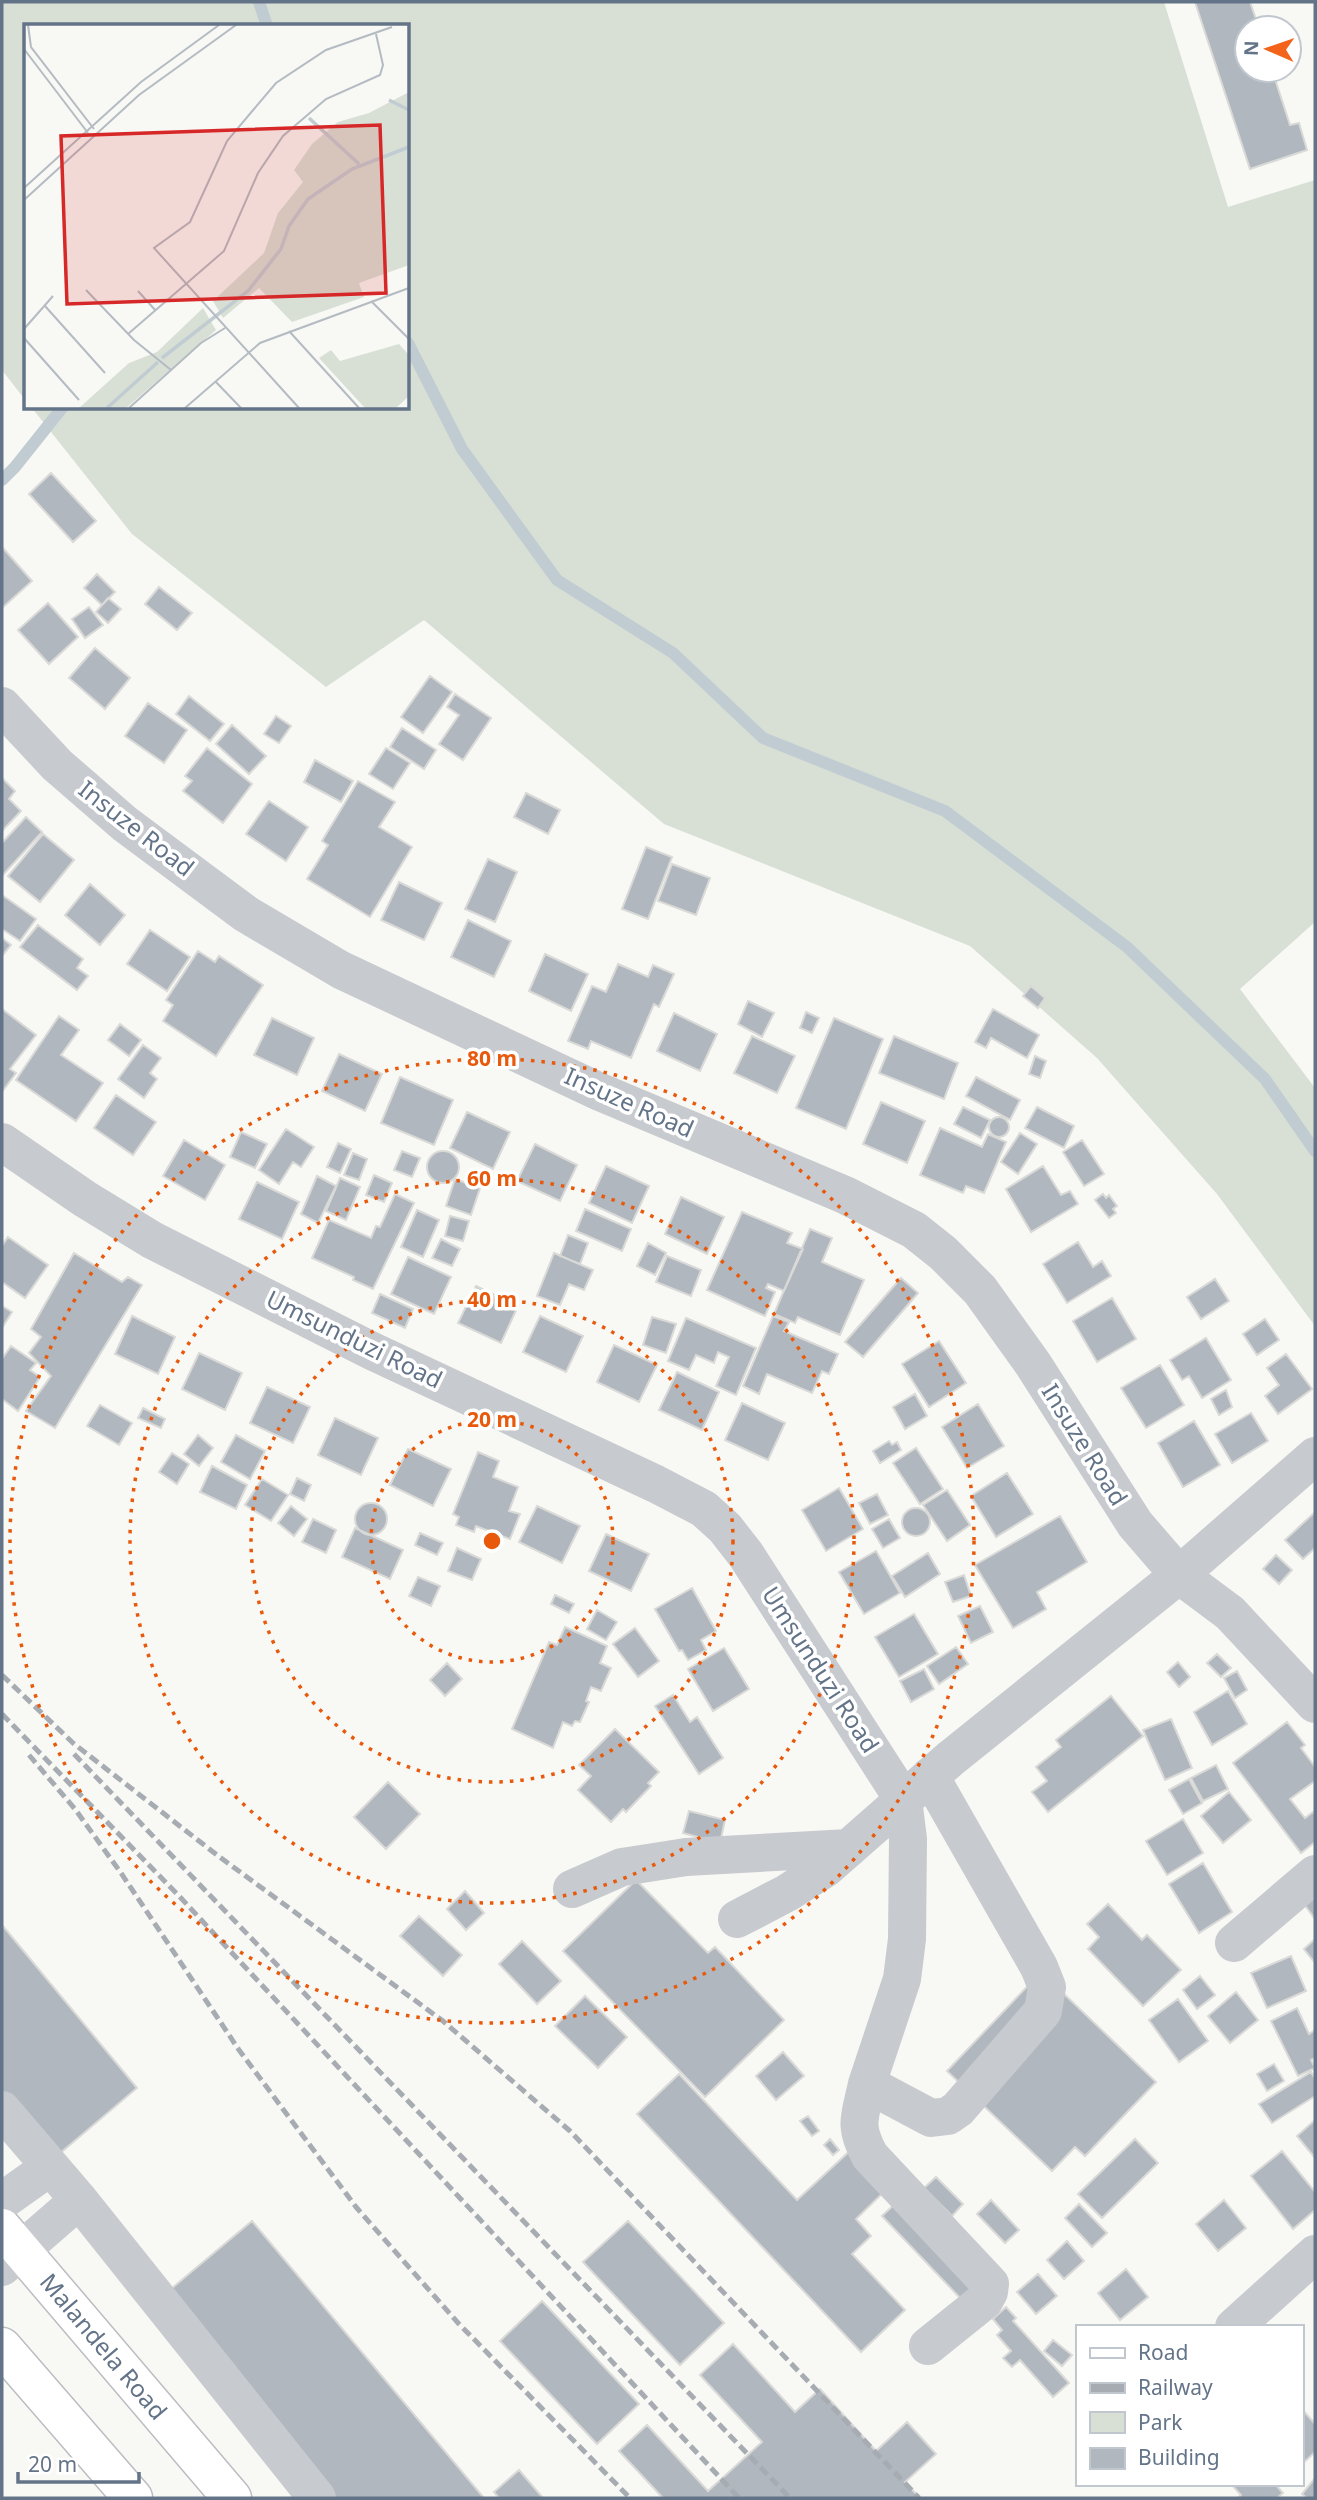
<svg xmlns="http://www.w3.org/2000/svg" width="1317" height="2500" font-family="'Noto Sans',sans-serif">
<rect width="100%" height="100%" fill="#f8f8f4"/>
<path fill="#d8e0d5" d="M2,2h1162l64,205 87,-27v742l-75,67 75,99v238l-98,-132 -120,-136 -127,-112 -306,-122 -240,-204 -98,67 -194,-153 -100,-126h376v-382h-382v375l-24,-31z"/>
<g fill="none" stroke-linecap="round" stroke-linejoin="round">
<path stroke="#c1ccd2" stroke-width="12" d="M259,2l8,24
M408,343l54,106 95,131 116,73 90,85 182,73 182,136 138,132 50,72
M2,480l13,-13 47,-59"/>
</g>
<path fill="#b0b7be" stroke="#d9d9d7" stroke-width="2" d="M1195,2h55l9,26h-12v42h25l18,55 9,-2 8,27 -57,19z
M51,473l45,48 -23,21 -44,-48z
M2,547l30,34 -30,27z
M97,574l18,18 -13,13 -18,-17z
M159,587l33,26 -15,17 -32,-26z
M108,598l13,11 -13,14 -12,-11z
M48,603l30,34 -29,27 -31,-34z
M89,607l14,18 -18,13 -13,-19z
M95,648l35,30 -25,31 -36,-31z
M430,676l22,16 -29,41 -22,-16z
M455,694l36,24 -28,42 -24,-16 20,-29 -12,-8z
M189,696l35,28 -14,17 -34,-27z
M148,703l39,27 -23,33 -39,-27z
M276,716l15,10 -12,17 -15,-9z
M232,725l34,31 -17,18 -33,-30z
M402,728l34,22 -12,19 -34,-22z
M207,748l45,36 -29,39 -40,-32 9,-10 -7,-5z
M386,748l24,15 -17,26 -24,-15z
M315,760l38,21 -12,21 -37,-20z
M2,778l13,13 -6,8 12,12 -19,20z
M358,781l37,21 -16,25 33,20 -42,70 -63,-38 21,-34 -6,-4z
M526,793l34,17 -12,24 -34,-17z
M269,801l39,26 -22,34 -40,-27z
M26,817l16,15 -40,44v-33z
M43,834l31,26 -34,42 -32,-26z
M646,847l26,10 -24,62 -26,-10z
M488,859l29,13 -22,50 -30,-13z
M672,864l38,14 -14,37 -38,-14z
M399,882l43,21 -18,37 -43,-20z
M90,884l35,31 -25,30 -35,-30z
M2,895l34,24 -16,22 -18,-12z
M468,920l43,21 -17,36 -43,-20z
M38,925l45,34 -6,9 11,8 -11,14 -57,-43z
M150,930l40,27 -23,34 -40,-27z
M2,938l9,7 -9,11z
M198,951l17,11 4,-6 44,29 -47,71 -53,-35 10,-16 -7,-5z
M545,954l43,20 -17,37 -42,-20z
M618,964l30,13 5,-12 21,9 -15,33 -5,-3 -23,54 -40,-17 -3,8 -20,-8 24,-55 14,6z
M1031,986l14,12 -7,10 -15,-12z
M748,1001l26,12 -12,24 -24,-13z
M2,1009l34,26 -26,34 6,4 -14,19z
M993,1009l46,26 -12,23 -36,-20 -5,10 -11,-6z
M806,1012l13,6 -7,15 -12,-5z
M674,1013l43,21 -17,37 -43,-20z
M59,1016l20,14 -18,25 42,28 -27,38 -60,-41z
M272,1018l42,20 -17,37 -43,-20z
M834,1018l49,21 -37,90 -50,-21z
M120,1024l21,16 -12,16 -21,-16z
M752,1036l43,20 -18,37 -43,-20z
M894,1036l64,27 -14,36 -65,-26z
M143,1045l18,13 -11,15 7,6 -13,19 -26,-19z
M339,1054l43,20 -17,37 -43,-20z
M1035,1056l11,5 -6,17 -11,-4z
M400,1077l53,23 -19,45 -53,-22z
M976,1077l44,23 -10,20 -44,-24z
M116,1095l40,27 -23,33 -39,-27z
M881,1102l44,19 -18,42 -44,-19z
M963,1107l27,13 -9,18 -27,-14z
M1037,1107l37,19 -10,22 -39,-20z
M467,1112l43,20 -17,37 -43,-21z
M989 1127a10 10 0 1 1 20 0a10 10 0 1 1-20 0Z
M940,1128l42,19 6,-13 18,8 -22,51 -18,-7 -3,7 -43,-18z
M286,1129l28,18 -13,20 -8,-5 -14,22 -20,-14z
M241,1132l26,12 -12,24 -25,-11z
M1020,1133l17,11 -19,30 -17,-12z
M184,1140l41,25 -20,35 -42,-24z
M1082,1140l22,34 -20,12 -21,-34z
M338,1143l13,6 -11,24 -13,-6z
M535,1144l42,21 -17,36 -43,-20z
M427 1167a16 16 0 1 1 32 0a16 16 0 1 1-32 0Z
M402,1151l18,7 -8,19 -18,-7z
M353,1153l14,6 -8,21 -15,-5z
M606,1166l43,20 -17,37 -43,-20z
M1043,1166l18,29 9,-4 8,13 -47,28 -25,-43z
M374,1175l18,8 -8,19 -18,-7z
M317,1176l19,10 -18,37 -17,-9z
M340,1178l20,9 -14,33 -20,-9z
M455,1179l25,9 -9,27 -25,-9z
M257,1182l42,20 -17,37 -43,-20z
M395,1194l19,9 -41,86 -20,-9 1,-3 -42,-19 17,-38 42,18 5,-12 4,1z
M1103,1194l3,4 3,-3 8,11 -4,3 3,4 -7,5 -14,-18z
M681,1197l43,20 -17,37 -42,-20z
M585,1209l46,20 -9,22 -46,-20z
M417,1210l22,10 -16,37 -22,-10z
M742,1212l50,21 -5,10 16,6 -19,42 -16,-7 -2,4 9,4 -10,24 -58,-26z
M450,1216l19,5 -6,20 -18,-5z
M810,1229l22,9 -10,24 42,18 -24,55 -42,-18 -3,6 -21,-9z
M568,1235l20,8 -8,21 -20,-8z
M8,1237l40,28 -23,33 -23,-16v-36z
M441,1239l19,10 -8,17 -20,-8z
M1078,1242l15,25 9,-6 9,15 -44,27 -24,-39z
M648,1243l18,10 -11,22 -18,-9z
M74,1253l48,29 6,-5 14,8 -87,143 -29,-17 25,-35 -22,-23 12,-16 -10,-8z
M554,1253l39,17 -9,20 -15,-6 -9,21 -23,-9z
M667,1256l34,14 -10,26 -35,-14z
M408,1257l43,20 -17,37 -43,-20z
M901,1278l17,15 -55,64 -18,-15z
M1215,1279l14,22 -28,18 -14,-22z
M476,1286l42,20 -17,37 -43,-20z
M380,1294l33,15 -8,19 -33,-15z
M1112,1298l24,41 -39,23 -24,-41z
M2,1306l10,6 -10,16z
M132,1316l43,21 -17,37 -43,-20z
M540,1316l43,20 -17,36 -43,-20z
M773,1316l16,6 -5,9 54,23 -9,20 -7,-3 -10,22 -45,-19 -8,20 -16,-8z
M652,1317l24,7 -10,29 -23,-8z
M686,1318l70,30 -20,47 -20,-9 13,-29 -11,-5 -4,11 -18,-8 -7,15 -21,-9z
M1265,1319l14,21 -22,15 -14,-21z
M1206,1338l25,42 -29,18 -13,-22 -7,4 -12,-20z
M939,1341l27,42 -37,24 -27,-43z
M614,1345l43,20 -18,37 -42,-20z
M11,1346l25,17 -6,7 10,7 -22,34 -16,-12v-40z
M199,1353l43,20 -17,37 -43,-21z
M1286,1354l26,35 -34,25 -13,-18 14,-11 -12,-17z
M1160,1365l24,40 -38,23 -25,-40z
M677,1372l42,20 -17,38 -43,-20z
M267,1387l43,20 -17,36 -43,-20z
M1226,1390l6,17 -13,8 -8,-16z
M915,1394l12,22 -22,13 -12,-22z
M742,1403l43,20 -17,37 -43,-20z
M978,1404l26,42 -37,22 -25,-41z
M100,1405l32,18 -13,22 -32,-19z
M143,1408l22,11 -4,9 -23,-10z
M1251,1413l17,28 -36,22 -17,-29z
M335,1418l43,20 -17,37 -43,-20z
M1194,1421l26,44 -37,22 -25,-44z
M198,1435l15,13 -14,18 -15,-12z
M236,1435l29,16 -15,28 -29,-17z
M889,1441l3,4 5,-3 4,8 -21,13 -7,-12z
M916,1448l27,41 -23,15 -27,-41z
M408,1449l43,20 -18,37 -43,-21z
M478,1452l21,9 -6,16 25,10 -9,24 11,3 -10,25 -34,-13 -2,6 -18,-7 3,-8 -6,-3z
M172,1453l17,11 -12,20 -18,-12z
M212,1466l35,19 -11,24 -36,-17z
M1007,1473l26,41 -37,23 -25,-41z
M297,1478l14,7 -7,16 -14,-7z
M262,1479l26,16 -17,26 -26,-16z
M839,1488l24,41 -37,22 -24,-41z
M947,1490l23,35 -23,16 -24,-36z
M877,1494l11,21 -18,9 -11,-21z
M355 1519a16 16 0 1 1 32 0a16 16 0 1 1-32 0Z
M291,1506l16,13 -13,17 -16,-13z
M537,1506l43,20 -18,37 -43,-21z
M902 1522a14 14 0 1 1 28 0a14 14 0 1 1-28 0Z
M1315,1512v36l-12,11 -18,-19z
M1060,1516l27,46 -50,30 9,17 -33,19 -38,-63z
M313,1519l23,11 -10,23 -24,-11z
M889,1519l11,19 -17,10 -11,-19z
M355,1528l48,22 -13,29 -48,-22z
M420,1533l23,10 -6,12 -22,-10z
M606,1534l43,20 -18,37 -42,-20z
M457,1548l24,11 -9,21 -24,-9z
M876,1551l24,42 -36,21 -25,-42z
M928,1553l12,21 -35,23 -13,-21z
M1276,1555l16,15 -13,14 -16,-15z
M964,1575l7,21 -18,6 -8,-20z
M418,1577l22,9 -9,20 -22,-10z
M692,1588l24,43 -15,9 5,10 -18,10 -6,-10 -3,1 -24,-42z
M555,1595l19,9 -5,9 -18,-9z
M980,1606l13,26 -22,11 -13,-27z
M597,1610l20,12 -11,18 -19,-11z
M914,1614l24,40 -39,23 -24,-40z
M565,1627l42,19 -7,17 11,5 -10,23 -10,-4 -5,14 3,1 -9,20 -5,-1 -3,5 -9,-4 -10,26 -41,-19 37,-87 8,3z
M635,1628l24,33 -21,16 -25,-33z
M956,1647l12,17 -29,20 -12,-18z
M724,1648l25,41 -36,22 -25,-42z
M1217,1654l14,14 -10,9 -14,-14z
M1178,1662l12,15 -11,10 -12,-15z
M447,1663l15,16 -17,17 -15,-16z
M924,1669l10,20 -23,13 -11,-21z
M1237,1671l10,19 -12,8 -11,-20z
M1228,1691l19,33 -35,21 -18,-33z
M673,1695l17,27 7,-5 26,41 -24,16 -44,-68z
M1111,1696l32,40 -95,76 -16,-20 15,-11 -11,-14 25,-20 -5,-7z
M1171,1719l21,49 -27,12 -22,-50z
M1287,1722l18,23 -4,3 14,19v14l-25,18 15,19 8,-6 2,2v28l-14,11 -68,-90z
M615,1729l44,43 -11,11 3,3 -25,26 -3,-3 -12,13 -33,-32 13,-14 -12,-11z
M1216,1765l12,24 -25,12 -12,-23z
M1189,1779l13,24 -19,11 -14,-24z
M388,1782l32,32 -34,35 -32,-32z
M1229,1792l22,28 -28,23 -22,-27z
M689,1811l36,9 -5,23 -37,-10z
M1183,1819l20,34 -36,22 -21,-34z
M1203,1863l29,49 -33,21 -30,-49z
M636,1880l72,73 7,-6 69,73 -79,77 -142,-146z
M465,1891l19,22 -18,17 -19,-21z
M1315,1895v24l-11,-15z
M1108,1904l34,36 5,-5 34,35 -38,36 -55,-57 11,-12 -12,-13z
M419,1916l43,39 -19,21 -43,-40z
M2,1925l135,163 -85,72 -50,-61z
M1315,1939v24l-11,-14z
M522,1941l39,40 -24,23 -38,-40z
M1291,1956l15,35 -39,17 -16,-35z
M1041,1972l115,110 -71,74 -10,-9 -23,24 -105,-100z
M1200,1976l15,19 -18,14 -14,-19z
M1236,1992l22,28 -28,23 -22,-27z
M585,1996l42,41 -29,31 -43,-42z
M1178,1999l30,42 -29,21 -30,-42z
M1297,2008l12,26 6,-4v28l-4,2 4,8 -17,8 -27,-55z
M783,2052l21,24 -28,24 -20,-24z
M1274,2064l10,17 -17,10 -10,-17z
M1311,2072l4,7v17l-43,27 -13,-19z
M679,2074l118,126 56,-52 36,39 -33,32 15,17 -19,18 53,56 -44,42 -224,-238z
M808,2116l11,15 -7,5 -12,-15z
M1315,2120v38l-18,-22z
M830,2139l9,11 -6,5 -9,-10z
M1135,2139l23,24 -56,55 -24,-24z
M1282,2151l33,41v18l-22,19 -42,-53z
M936,2177l27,27 -11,12 -28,-28z
M991,2200l28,30 -14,13 -28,-29z
M1224,2200l22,28 -28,23 -22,-27z
M897,2202l83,85 -16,15 -82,-86z
M1079,2204l28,29 -15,14 -27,-29z
M252,2221l232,277h-158l-167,-199z
M628,2221l96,102 -44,42 -97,-103z
M1067,2241l17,20 -20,18 -17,-19z
M1126,2269l22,28 -28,23 -22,-27z
M1038,2274l19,22 -21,18 -19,-22z
M542,2301l97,103 -42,40 -97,-103z
M1006,2307l10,11 -3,3 56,62 -16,14 -33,-37 -8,7 -9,-9 8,-7 -14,-16 5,-5 -9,-11z
M1053,2340l19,15 -10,11 -18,-15z
M733,2344l62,68 25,-23 56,62 31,-29 29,32 -31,28 15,16h-257l-44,-47 28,-26 61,66 54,-49 -62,-67z
M1301,2408l14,16v28l-14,13z
M519,2470l24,28h-44l-5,-6z
M1315,2478v20h-8l-5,-4z
M1231,2484h44l8,9 -6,5h-39l3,-3z"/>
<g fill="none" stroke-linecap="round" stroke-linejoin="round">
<g stroke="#babdc2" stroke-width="41">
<path id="major" d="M2,2228l230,270
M2,2347l131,151"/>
</g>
<path stroke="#c7cace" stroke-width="38" d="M2,706l55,59 68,59 121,90 95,56 259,122 245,103 69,35 29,23 37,37 53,74 102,160 44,51 51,38 85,91
M2,1142l83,57 67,41 220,111 284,133 48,25 21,19 21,27 157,244 5,40 -1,100 -5,40 -35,105 64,34 17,-2 10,-7 85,-98 4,-24 -8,-20 -109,-191
M572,1889l50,-22 26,-4 38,-6 163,-9
M737,1919l50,-26 39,-25 124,-109 229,-184 136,-119
M1234,1943l81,-69
M867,2084c-7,33 -14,41 3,72l120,128 -1,8 -5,9 -56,45
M2,2110l77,90 238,298
M2,2201l48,-34
M2,2267l77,-67
M1234,2327l81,-73"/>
<use href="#major" stroke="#fff" stroke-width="38"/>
<path stroke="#a7acb3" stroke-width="5" stroke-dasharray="10 5" stroke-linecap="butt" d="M2,1675l71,68 144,112 226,166 127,110 349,367
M2,1714l177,182 560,602
M74,1754l716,744
M29,1755l46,54 46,64 118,177 117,157 103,117 171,174"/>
</g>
<g fill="none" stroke="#e8590c" stroke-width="3.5" stroke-dasharray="3.5 7">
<circle cx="492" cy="1541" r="121"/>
<circle cx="492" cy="1541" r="241"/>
<circle cx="492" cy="1541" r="362"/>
<circle cx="492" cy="1541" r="482"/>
</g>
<g text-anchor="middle" stroke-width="7" stroke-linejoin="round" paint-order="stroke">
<g font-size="24" fill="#647488" stroke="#fff">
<text transform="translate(136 829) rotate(38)" y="8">Insuze Road</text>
<text transform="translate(629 1103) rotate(24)" y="8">Insuze Road</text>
<text transform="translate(354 1340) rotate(26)" y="8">Umsunduzi Road</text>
<text transform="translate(1084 1445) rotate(58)" y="8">Insuze Road</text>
<text transform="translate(820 1670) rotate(57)" y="8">Umsunduzi Road</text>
<text transform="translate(103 2347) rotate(50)" y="8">Malandela Road</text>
</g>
</g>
<g transform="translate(24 24)">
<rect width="385" height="385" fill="#f8f8f4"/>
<path d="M385,68v173l-50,18 5,14 -72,25 -33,-34 -36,30 -10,-17 51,-48 14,-40 25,-31 -9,-12 18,-26 26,-22 31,-9zM179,284l13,22 -90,78h-47l50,-45 28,-11zM375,320l10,11v41l-13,12h-31l-46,-50 12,-8 9,11z" fill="#d8e0d5"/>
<path fill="none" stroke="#c1ccd2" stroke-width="3.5" d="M365,76l20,10M285,94l50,46M138,334l86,-67 33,-42 8,-23 19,-27 44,-30 57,-22M83,384l51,-46"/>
<path fill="none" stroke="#b4bbc2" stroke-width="2" d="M4,1l3,22 63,82M0,25l64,84M0,164l117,-106 78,-57M0,176l115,-105 97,-70M62,266l48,50 37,30M114,267l18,20M347,277l38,38M21,282l60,67M0,305l29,-33M265,307l70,77M104,310l96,-83 34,-78 25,-37 43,-37 54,-24 3,-10 -7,-31M0,314l55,62M191,357l26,27M105,384l72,-65 24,-15M161,384l75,-65 149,-55M275,384l-145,-160 36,-26 37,-81 49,-58 50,-33 66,-23"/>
<path fill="#d62828" fill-opacity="0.15" stroke="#d62828" stroke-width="3.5" d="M356,101l6,168 -319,11 -6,-168z"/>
<rect width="385" height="385" fill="none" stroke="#647488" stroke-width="3.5"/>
</g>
<circle cx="492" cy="1541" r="10" fill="#e8590c" stroke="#fff" stroke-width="3.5"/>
<g font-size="21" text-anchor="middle" font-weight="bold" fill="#e8590c" stroke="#fff" stroke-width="7" stroke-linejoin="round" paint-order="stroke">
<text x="492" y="1066">80 m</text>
<text x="492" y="1186">60 m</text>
<text x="492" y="1307">40 m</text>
<text x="492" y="1427">20 m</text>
</g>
<rect width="1317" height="2500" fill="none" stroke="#647488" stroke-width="7"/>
<rect x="1076" y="2325" width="228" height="161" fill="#ffffff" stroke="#c1c7cf" stroke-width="2"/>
<rect x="1090" y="2348" width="35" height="10" fill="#ffffff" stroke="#c1c7cf" stroke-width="2"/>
<text x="1138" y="2360" font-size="21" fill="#647488">Road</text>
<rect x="1090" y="2383" width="35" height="10" fill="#a7acb3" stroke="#c1c7cf" stroke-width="2"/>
<text x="1138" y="2395" font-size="21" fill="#647488">Railway</text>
<rect x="1090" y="2412" width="35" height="21" fill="#d8e0d5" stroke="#c1c7cf" stroke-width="2"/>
<text x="1138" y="2430" font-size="21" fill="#647488">Park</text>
<rect x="1090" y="2448" width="35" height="21" fill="#b0b7be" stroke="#c1c7cf" stroke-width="2"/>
<text x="1138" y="2465" font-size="21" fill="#647488">Building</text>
<g transform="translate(1268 49) rotate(272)"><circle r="33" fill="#ffffff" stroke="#c1c7cf" stroke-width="2"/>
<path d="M0-5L12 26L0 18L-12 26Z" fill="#f3631a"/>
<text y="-10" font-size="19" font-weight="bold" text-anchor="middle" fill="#647488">N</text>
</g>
<path d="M18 2472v10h121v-10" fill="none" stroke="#647488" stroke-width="3.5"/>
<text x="28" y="2472" font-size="21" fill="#647488" stroke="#ffffff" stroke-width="5" paint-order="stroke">20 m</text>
</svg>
